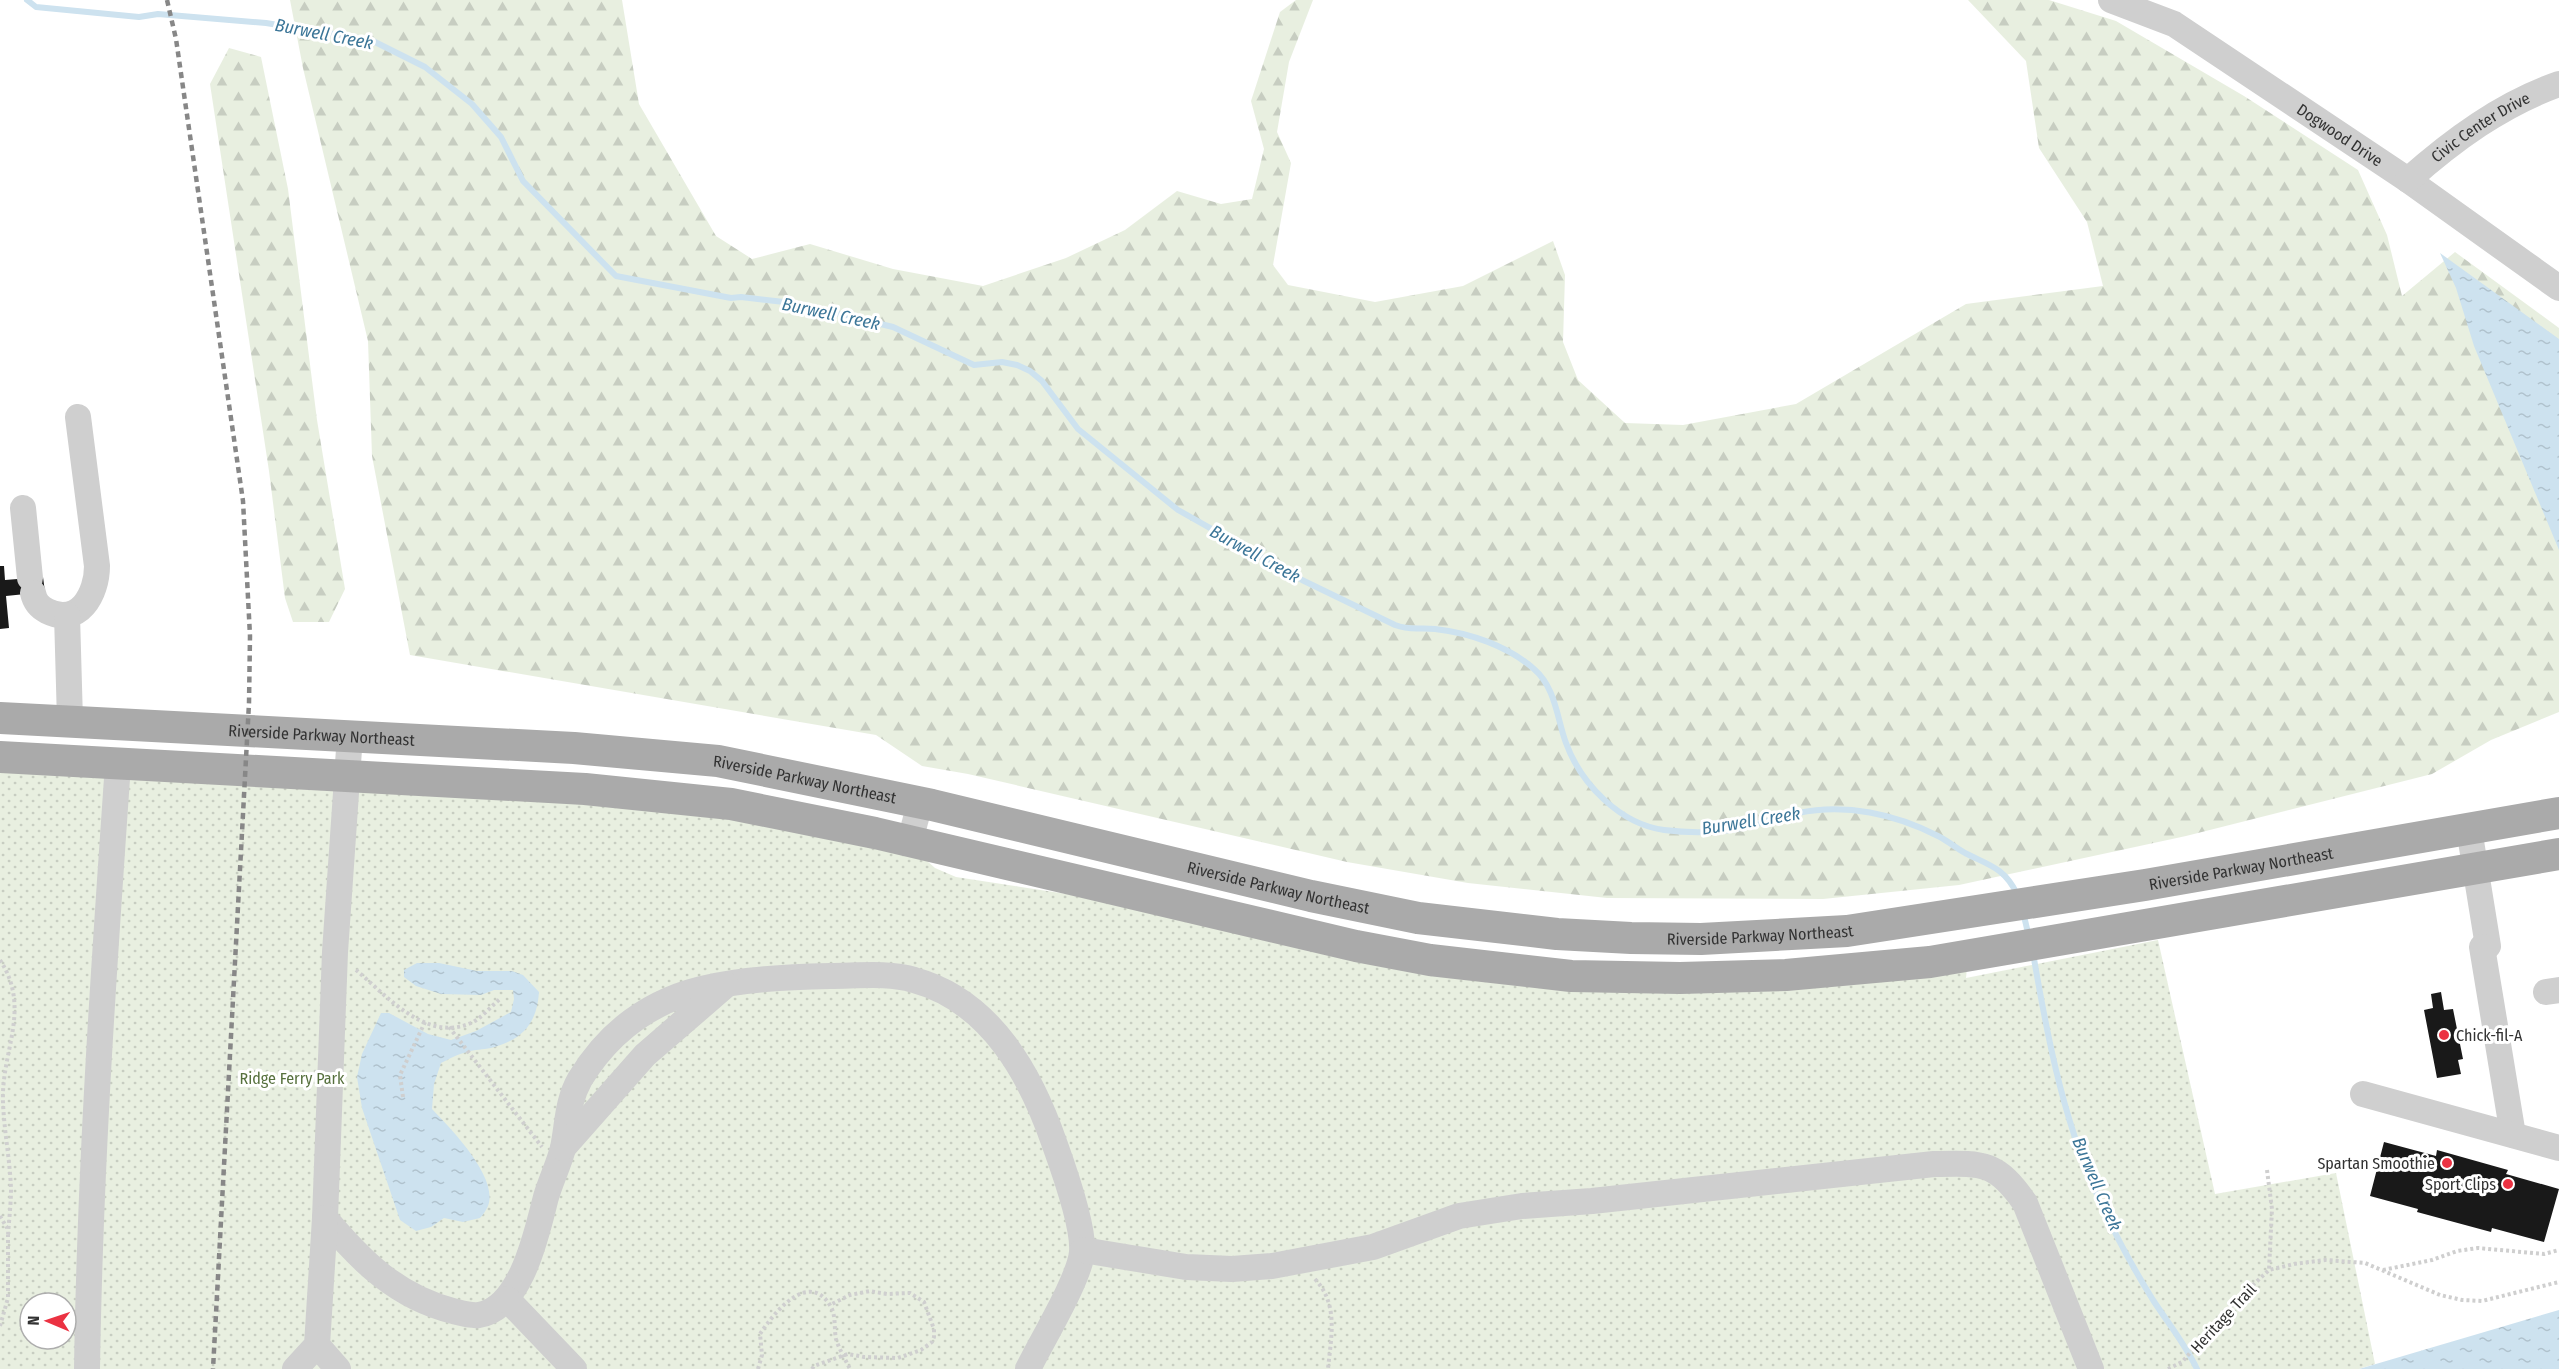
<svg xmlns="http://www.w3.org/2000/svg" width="2559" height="1369" font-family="'Fira Sans Condensed',sans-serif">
<defs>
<pattern id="forest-firs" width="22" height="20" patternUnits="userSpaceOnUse" patternTransform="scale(1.5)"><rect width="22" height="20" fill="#e8efe0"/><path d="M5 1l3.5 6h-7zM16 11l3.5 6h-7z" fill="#c7cdc1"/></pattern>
<pattern id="park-dots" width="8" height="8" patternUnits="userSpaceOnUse" patternTransform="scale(1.5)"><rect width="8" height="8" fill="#e8efe0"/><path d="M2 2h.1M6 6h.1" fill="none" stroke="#c7cdc1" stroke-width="1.8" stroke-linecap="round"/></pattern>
<pattern id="water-ripples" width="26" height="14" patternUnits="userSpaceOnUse" patternTransform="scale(1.5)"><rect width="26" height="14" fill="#cde2ef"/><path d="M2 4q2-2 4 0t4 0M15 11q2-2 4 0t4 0" fill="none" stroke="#b0c2cd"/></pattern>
</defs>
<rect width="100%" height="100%" fill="#fff"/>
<path fill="url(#forest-firs)" d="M290,0h332l17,104 77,132 36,23 58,-15 83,25 90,17 83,-28 59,-28 52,-39 44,13 31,-5 12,-50 -13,-48 29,-89 16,-12h17l-24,62 -12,70 14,31 -18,102 15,20 87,17 88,-16 90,-45 12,34 -2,67 15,38 47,43 58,2 113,-21 170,-100 137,-18 -16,-64 -48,-74 -13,-87 -58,-61h81l67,21 128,75 114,74 29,65 15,61 53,-44 104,76v384l-68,28 -59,34 -246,62 -227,49 -136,14 -216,-1 -139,-15 -121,-21 -379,-88 -46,-8 -46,-31 -466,-80 -38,-199 -4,-115 -65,-273z
M229,48l32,9 27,132 29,231 28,169 -16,33h-36l-8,-24 -16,-127 -59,-387z"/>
<path fill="url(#park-dots)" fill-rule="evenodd" d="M0,770l591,32 169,21 166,37 9,8 21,9 124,19 291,67 596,5 -1,10 192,-38 57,254 121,-21 39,191 -16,5h-2359zM30,1303h36v36h-36z"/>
<path fill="url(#water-ripples)" d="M2440,253l119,86v211l-85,-204 -18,-58z
M417,963h22l38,8h35l11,4 16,17c-2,32 -17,48 -48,56 -8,2 -16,1 -24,4 -9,2 -18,7 -26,11l-7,21 -2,25c18,19 67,68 56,97 -2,4 -5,9 -8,12l-17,4 -19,-4 -13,9 -15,4 -16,-11 -38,-112 -5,-31 5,-23 19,-41h8l39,21 23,6 25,-9 35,-19 3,-13 -1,-9h-19l-13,5 -40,-1 -25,-8 -12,-9v-7z
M2559,1310v59h-200z"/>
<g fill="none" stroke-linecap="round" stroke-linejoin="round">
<path stroke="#cde2ef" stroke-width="6" d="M27,0l9,7 103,10 19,-3 108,9 105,17 54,27 47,37 29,33 22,44 93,95 115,22 10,-1 52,6 100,24 81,38 28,-3 15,3 13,6 12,10 36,48 100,81 124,70 93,45c16,6 24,2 40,4 35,4 73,17 99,40 22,19 23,50 32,74 15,41 54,81 98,87 24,3 49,3 72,-1 21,-4 41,-12 62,-16 48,-10 97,1 140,23 10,5 18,12 27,17 23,12 39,14 52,41
M2023,912l6,25
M2033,953c15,88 32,177 72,259 14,30 30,59 48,88 15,23 32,44 44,69"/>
</g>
<path fill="#191919" d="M0,566h4l1,14 38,-3 2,15 -39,4 3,32 -9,1z
M2441,992l3,18 9,-1 10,50 -5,1 3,14 -24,4 -13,-68 9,-2 -2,-14z
M2384,1142l52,14 1,-6 71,20 -2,4 53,15 -15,53 -52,-14 -1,4 -74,-20 1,-3 -48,-13z"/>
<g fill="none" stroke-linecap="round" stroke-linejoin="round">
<path stroke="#cfcfcf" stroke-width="4" stroke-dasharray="3 3" stroke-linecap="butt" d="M0,960c32,49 1,91 3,142 1,29 7,58 8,87 0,15 -2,31 -3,46
M356,970c30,25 70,73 115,53 11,-5 20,-17 29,-24
M449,1027l93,120
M403,1097l-3,-22 25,-53
M2267,1170l5,39 -3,61
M0,1216l7,12
M2383,1270l49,-10 25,-9 21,-3 66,6 15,-4
M1315,1279c24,26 16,58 13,90
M0,1326l8,-28v-63
M758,1369l4,-14 -2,-21c13,-20 49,-66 71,-27 5,9 3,22 5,32 3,10 9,20 14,30
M812,1369l2,-3 34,-12 16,3 34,1 23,-8 11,-8 2,-5v-8l-10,-27 -14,-9 -23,1 -17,-3 -20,4 -20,10
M2168,1369l14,-7 57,-64 30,-28 25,-6 31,-4 40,3 75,32 22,5 20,1 77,-19"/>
<g stroke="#cfcfcf" stroke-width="26">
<path id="s1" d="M2111,0l63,24 234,156 151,108"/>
<path id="s2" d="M2408,180c45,-40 94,-76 151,-96"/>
<path d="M23,508l7,70"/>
<path d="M33,593c2,9 6,14 14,18 32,16 50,-17 50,-45l-19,-149"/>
<path d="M67,615l3,106"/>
<path d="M350,735l-15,217 -10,266c36,43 72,79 128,93 8,2 17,5 26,4 43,-7 58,-84 67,-118 5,-17 13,-33 17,-49 5,-25 4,-46 17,-69 28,-46 69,-77 121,-90 41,-10 87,-12 129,-13 26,0 59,-4 84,4 77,21 117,95 141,165 9,25 29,82 27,107 -2,26 -41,90 -54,117"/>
<path d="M2469,829l19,117"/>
<path d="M910,841l10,-38"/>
<path d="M2482,947l31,188"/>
<path d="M2546,992l13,-2"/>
<path d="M2363,1094l196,54"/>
<path d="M563,1148l82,-93 81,-70"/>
<path d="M1083,1250l103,17 46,2 40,-3 101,-19 86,-31 63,-10 70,-5 342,-37c48,-1 62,-3 91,39l66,166"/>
<path d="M507,1299l67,70"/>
<path d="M317,1345l21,24"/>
<path d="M87,1369c3,-202 17,-404 31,-605"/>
<path d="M295,1369l22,-24 8,-127"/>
</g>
<g stroke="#aaa" stroke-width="32">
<path id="s3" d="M0,718l574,30 144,13 214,44 379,91 107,22 139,16 74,4 70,1 146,-8 298,-46 414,-72"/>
<path d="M0,757l585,32 146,15 144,29 481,113 74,14 141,16 109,2 106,-3 144,-13 629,-108"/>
</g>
<path stroke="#878787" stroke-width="4.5" stroke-dasharray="6 4.5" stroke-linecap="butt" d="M167,0l9,39 67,462 7,135 -1,67 -36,666"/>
</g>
<g fill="#eb3242" stroke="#fff" stroke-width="2">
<circle cx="2444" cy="1035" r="6"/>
<circle cx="2447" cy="1163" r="6"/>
<circle cx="2508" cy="1184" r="6"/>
</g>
<g text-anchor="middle" stroke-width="6" stroke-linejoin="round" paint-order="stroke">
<g font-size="16" fill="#323232" stroke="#fff">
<text dy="6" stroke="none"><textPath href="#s2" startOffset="90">Civic Center Drive</textPath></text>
<text dy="6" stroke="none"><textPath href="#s1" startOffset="267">Dogwood Drive</textPath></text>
<text dy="6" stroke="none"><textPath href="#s3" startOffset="322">Riverside Parkway Northeast</textPath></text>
<text dy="6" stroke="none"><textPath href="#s3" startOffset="808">Riverside Parkway Northeast</textPath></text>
<text dy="6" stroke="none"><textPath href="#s3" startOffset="2266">Riverside Parkway Northeast</textPath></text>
<text dy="6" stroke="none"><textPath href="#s3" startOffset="1294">Riverside Parkway Northeast</textPath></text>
<text dy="6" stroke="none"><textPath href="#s3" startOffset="1780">Riverside Parkway Northeast</textPath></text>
<text transform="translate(2223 1318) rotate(-47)" y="6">Heritage Trail</text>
</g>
<g font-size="16" fill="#323232" stroke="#fff" text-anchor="end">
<text x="2456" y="1041" text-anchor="start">Chick-fil-A</text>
<text x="2435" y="1169">Spartan Smoothie</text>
<text x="2496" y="1190">Sport Clips</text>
</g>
<g font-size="16" fill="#56703d" stroke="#fff">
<text x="292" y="1084">Ridge Ferry Park</text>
</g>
<g font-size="18" font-style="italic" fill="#3c7698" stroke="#fff">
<text transform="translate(324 34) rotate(11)" y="6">Burwell Creek</text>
<text transform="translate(831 314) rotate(12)" y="6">Burwell Creek</text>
<text transform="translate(1255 554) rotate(29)" y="6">Burwell Creek</text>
<text transform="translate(1751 821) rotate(-9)" y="6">Burwell Creek</text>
<text transform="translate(2097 1184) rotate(67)" y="6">Burwell Creek</text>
</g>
</g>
<g transform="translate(48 1321) rotate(272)"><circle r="28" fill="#ffffff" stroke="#adadad" stroke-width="1.5"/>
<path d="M0-4.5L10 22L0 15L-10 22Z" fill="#eb3242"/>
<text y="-9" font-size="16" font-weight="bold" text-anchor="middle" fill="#323232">N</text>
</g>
</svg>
